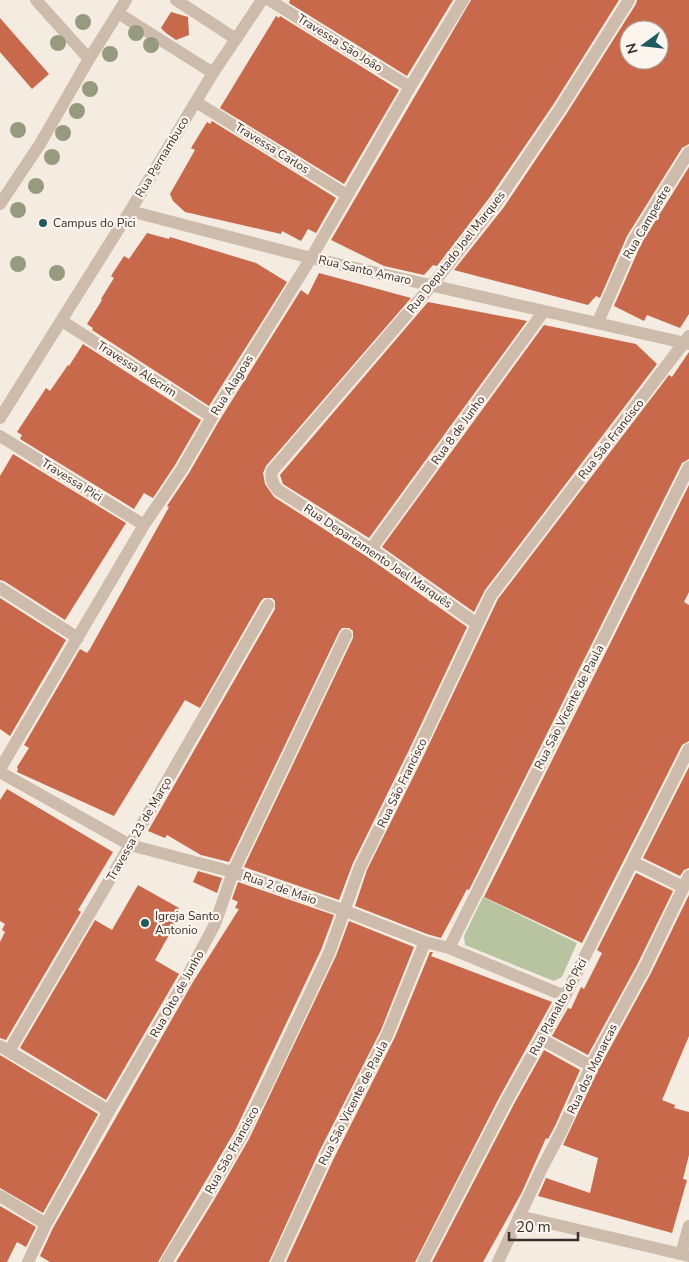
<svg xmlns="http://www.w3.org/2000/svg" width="689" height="1262" font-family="'Nunito Sans',sans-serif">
<rect width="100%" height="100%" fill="#f4ebe1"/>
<path fill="#b8c4a0" d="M483,897l94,46 -15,34 -8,4 -89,-36 -1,-9z"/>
<path fill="#c8694b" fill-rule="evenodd" d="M290,0h163l-46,76 -118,-73z
M471,0h148l-66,105 -63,92 -53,69 -4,-1 -9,10 -40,-9 -53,-26z
M637,0h52v144l-7,4 -55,88 -27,62 -4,-2 -8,9 -134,-35 50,-63 63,-94 69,-109zM629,30h30v30h-30z
M171,12l17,5 1,18 -13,5 -10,-7 -5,-5z
M276,16l3,2 1,-2 119,74 -55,94 -124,-76z
M0,18l49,56 -17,15 -32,-37z
M212,121l124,77 -20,35 -8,-4 -7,12 -19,-10 -1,3 -96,-22 -12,-11 -3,-7 25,-44 -4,-2 16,-26 3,2z
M689,167v147l-9,14 -33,-13 -3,6 -30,-15 27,-62z
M147,233l22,6 1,-2 86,26 31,19 -78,124 -117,-76 1,-2 -6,-4 15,-24 -1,-1 13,-21 -3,-2 13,-20 5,3z
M319,273l92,25 -145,168 -3,7 2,11 9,13 92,59 101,71 -58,123 -56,113 -14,37 -95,-33 109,-229v-7l-4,-3h-7l-3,4 -110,230 -28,-7 -34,-20 -2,3 -17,-7 127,-222v-8l-3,-3h-8l-3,3 -61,107 -15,-8 -71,116 -97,-44 1,-3 -1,-2 12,-19 -5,-3 56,-96 7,4 3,-4 79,-142 -2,-1 22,-33 30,-52 82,-131 7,5z
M428,302l99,19 -158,217 -86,-54 -3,-9z
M544,325l92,19 21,20 -172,226 -11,22 -92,-65z
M83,344l118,76 -26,45 -22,33 -9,-5 -10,16 -114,-70 2,-4 -5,-3 29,-44 4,3 18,-26 1,1z
M689,352v107l-7,4 -213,427 -2,-1 -26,49 -14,-4 -72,-28 12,-36 56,-113 75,-158 171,-224 3,2z
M13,454l113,69 -61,97 -61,-39 -4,-1v-104z
M689,485v107l-5,10 5,3v136l-7,4 -100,198 -98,-46z
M0,598l66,42 -56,96 -10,-7z
M689,767v101l-5,2 -4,6 -37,-18z
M7,789l106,63 -35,58 3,2 -75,128 -6,-2v-96l5,-10 -3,-2 3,-6 -5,-3v-121z
M198,871l24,7 -5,15 -24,-11z
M636,873l37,18 -36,74 -49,90 -36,-19 16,-28 3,1 10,-22 3,2 18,-36 -5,-3z
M238,882l96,33 -13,35 -86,181 -77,131h-108l-10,-6 13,-28 140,-246 46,-73 -4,-1 3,-6 -6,-3z
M138,885l41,23 -4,7 4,2 -24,43 24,14 -73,126 -86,-52 75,-128 17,10z
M689,895v141l-27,64 13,5 -1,3 15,4v43l-6,24 4,1 -15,53 -134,-37 8,-18 44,15 8,-35 -35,-13 35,-75 53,-97z
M349,921l65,26 -33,83 -62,122 -50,110h-93l38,-62 35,-61 87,-183z
M430,952h3l-2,4 121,46 -52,94 -85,166h-129l47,-102 62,-123z
M544,1050l36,20 -25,56 -7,13 -2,-1 -24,54 -39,70h-51l82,-158z
M0,1055l98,59 -55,99 -43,-25z
M0,1206l36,21 -10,20 -9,-5 -10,20h-7z"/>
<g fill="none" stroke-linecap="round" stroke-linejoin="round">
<path stroke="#cdbbac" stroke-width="12" d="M36,0l53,59
M176,0l60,39
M118,13l95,60
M0,204l40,-60 49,-85 37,-59
M233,872l113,-237"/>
<path stroke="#cdbbac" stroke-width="12" d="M269,0l141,87
M196,102l151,93
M130,211l181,47 378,86
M62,321l150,96
M598,322l36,-82 55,-88
M0,436l144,89
M371,549l173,-238
M0,588l78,50
M477,624l-106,-75 -93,-59c-5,-6 -8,-11 -6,-19l160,-186 65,-83 63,-93 69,-109
M0,769l144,-244 38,-56 30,-52 99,-159 99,-171 53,-87
M0,772l130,73 103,27 110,38 82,32 24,6 116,48
M633,862l50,25
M449,948l240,-481
M541,1039l50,27
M0,1046l109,65
M9,1051l121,-206 138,-240
M0,1196l46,28
M519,1216l170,40
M681,1254l8,-28
M28,1262l18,-38 63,-113 73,-125 33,-62 18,-52
M166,1262l41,-66 35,-61 28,-57 59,-125 31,-86 56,-113 75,-159 198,-259
M277,1262l49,-106 62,-123 37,-91
M423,1262l84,-162 58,-104 124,-247
M498,1262l43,-92 21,-40 29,-64 53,-97 45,-93"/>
<path stroke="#cdbbac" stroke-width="12" d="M0,418l130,-207 83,-138 49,-73"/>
</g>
<g fill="#969b7f">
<circle cx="83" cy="22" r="8"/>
<circle cx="136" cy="33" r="8"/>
<circle cx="58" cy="43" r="8"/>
<circle cx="151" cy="45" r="8"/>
<circle cx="110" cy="54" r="8"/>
<circle cx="90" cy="89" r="8"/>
<circle cx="77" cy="111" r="8"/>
<circle cx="18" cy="130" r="8"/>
<circle cx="63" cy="133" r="8"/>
<circle cx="52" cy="157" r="8"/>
<circle cx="36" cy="186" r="8"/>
<circle cx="18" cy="210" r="8"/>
<circle cx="18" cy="264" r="8"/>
<circle cx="57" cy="273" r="8"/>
</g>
<g fill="#1f5a5e" stroke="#fbf5ee" stroke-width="2">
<circle cx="43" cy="223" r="5"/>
<circle cx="145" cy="923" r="5"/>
</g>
<g text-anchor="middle" stroke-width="4.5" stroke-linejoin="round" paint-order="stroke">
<g font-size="12" fill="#3b302b" stroke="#fbf5ee">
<text transform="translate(340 43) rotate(32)" y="4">Travessa São João</text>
<text transform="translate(272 148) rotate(32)" y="4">Travessa Carlos</text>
<text transform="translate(162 157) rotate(-59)" y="4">Rua Pernambuco</text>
<text transform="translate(647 222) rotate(-60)" y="4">Rua Campestre</text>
<text transform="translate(456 252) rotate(-52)" y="4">Rua Deputado Joel Marques</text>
<text transform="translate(365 270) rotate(13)" y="4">Rua Santo Amaro</text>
<text transform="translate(137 369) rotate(33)" y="4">Travessa Alecrim</text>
<text transform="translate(232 385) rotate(-58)" y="4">Rua Alagoas</text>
<text transform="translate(458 430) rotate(-54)" y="4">Rua 8 de Junho</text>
<text transform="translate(611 439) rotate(-52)" y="4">Rua São Francisco</text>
<text transform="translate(72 480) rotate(32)" y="4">Travessa Pici</text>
<text transform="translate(378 556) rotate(34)" y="4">Rua Departamento Joel Marquês</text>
<text transform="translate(569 707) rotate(-63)" y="4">Rua São Vicente de Paula</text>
<text transform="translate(402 783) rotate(-64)" y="4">Rua São Francisco</text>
<text transform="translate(139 829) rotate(-60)" y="4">Travessa 23 de Março</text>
<text transform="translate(280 888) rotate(19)" y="4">Rua 2 de Maio</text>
<text transform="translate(177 994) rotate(-61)" y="4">Rua Oito de Junho</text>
<text transform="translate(558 1007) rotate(-62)" y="4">Rua Planalto do Pici</text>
<text transform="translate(592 1069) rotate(-64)" y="4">Rua dos Monarcas</text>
<text transform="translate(353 1103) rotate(-63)" y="4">Rua São Vicente de Paula</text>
<text transform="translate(232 1150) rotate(-61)" y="4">Rua São Francisco</text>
</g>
<g font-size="12" fill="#3b302b" stroke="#fbf5ee" text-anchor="start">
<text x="53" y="227">Campus do Pici</text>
<text x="155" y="920">Igreja Santo<tspan x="155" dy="14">Antonio</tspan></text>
</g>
</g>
<g transform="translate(644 45) rotate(255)"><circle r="24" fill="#fbf5ee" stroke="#aea6a0"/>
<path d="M0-4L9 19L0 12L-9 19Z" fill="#1f5a5e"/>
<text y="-8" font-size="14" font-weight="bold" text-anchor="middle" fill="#3b302b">N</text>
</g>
<path d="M509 1232v8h69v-8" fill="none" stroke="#3b302b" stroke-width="2.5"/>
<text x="516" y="1232" font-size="15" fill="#3b302b" stroke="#fbf5ee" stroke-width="4" paint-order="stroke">20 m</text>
</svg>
